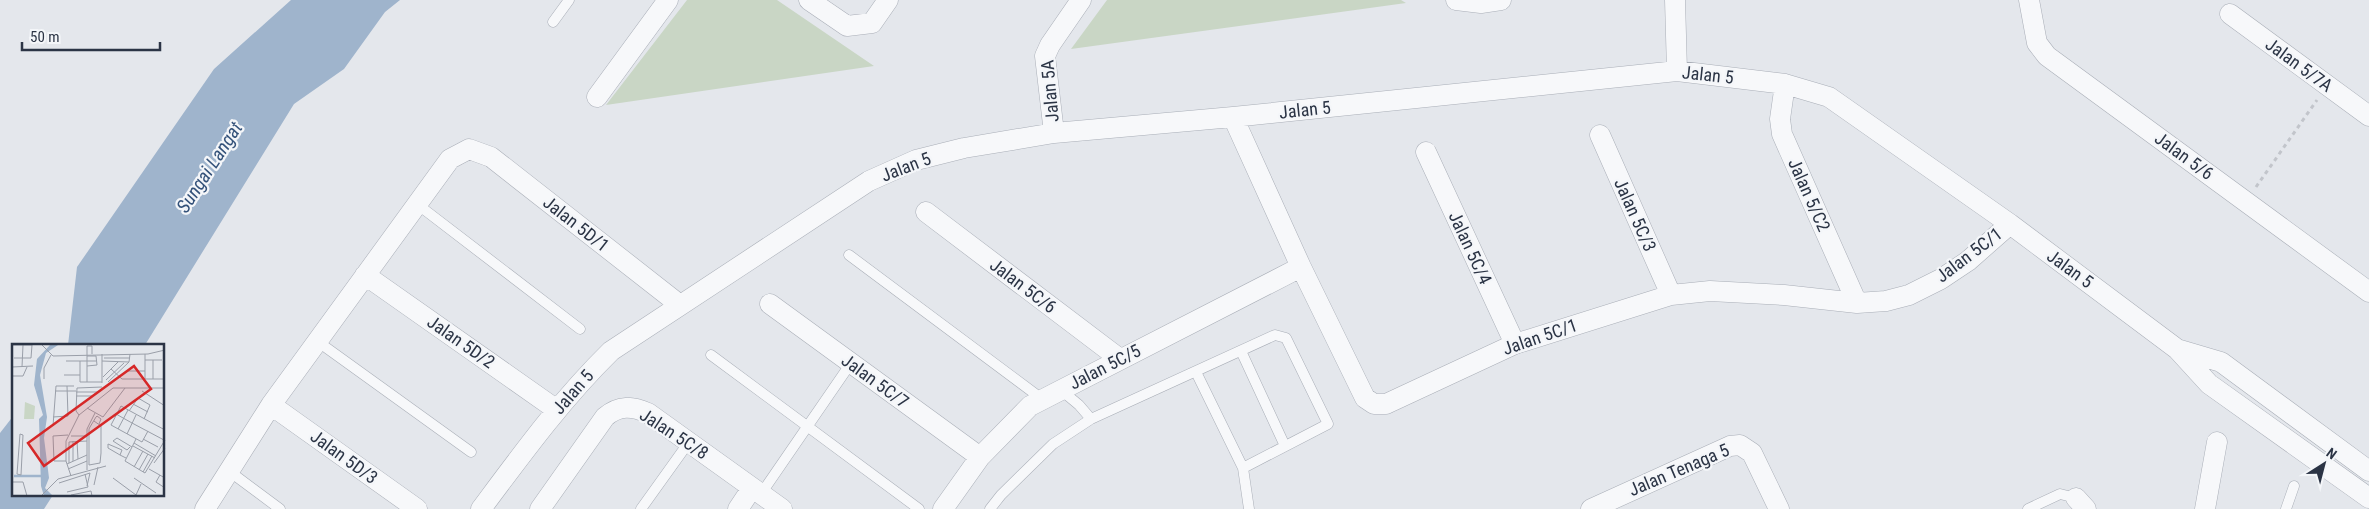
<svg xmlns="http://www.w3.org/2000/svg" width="2369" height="509" font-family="'Roboto Condensed',sans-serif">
<rect width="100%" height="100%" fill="#e4e7ec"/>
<path fill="#c9d6c5" d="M687,0h90l97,66 -268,39z
M1107,0h294l5,3 -335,46z"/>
<path fill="#9fb4cc" d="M291,0h109l-15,12 -41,57 -50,35 -149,241h-77l9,-78 137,-198z
M14,415v80h39l-9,14h-44v-76z"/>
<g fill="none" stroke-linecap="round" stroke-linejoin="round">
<g stroke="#a9aeb7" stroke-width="11">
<path id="service" d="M553,22l16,-22
M417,204l163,125
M849,255l193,144
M317,341l154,111
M1241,351l44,95
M711,355l208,154
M1196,372l47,96 6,41
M1061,390l18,15 12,14
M229,471l51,38
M761,494l90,-131
M641,509l48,-67
M990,509l11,-14 52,-51 38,-25 184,-84 11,3 42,86 -85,44
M2028,509l32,-15 16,4
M2286,509l8,-23"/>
</g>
<g stroke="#a9aeb7" stroke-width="21">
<path id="minor" d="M809,0l38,26 25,-3 16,-23
M1456,0l25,3 20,-3
M1675,0l2,71
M2029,0l8,43 10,13 322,236
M2230,14l139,102
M1785,84l-5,35 2,15 75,169
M597,97l71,-97
M1233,117l68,150 64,131 9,6h12l129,-60 156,-49 39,-4 74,4 73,8 29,-2 23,-6 32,-16 27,-18 42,-37
M1054,133l-9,-77 5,-11 31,-45
M1600,135l71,160
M1426,152l89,192
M926,212l194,147
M365,275l192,135
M770,304l210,153
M2177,349l44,13 148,109
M271,405l146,104
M2076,498l10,11
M205,509l66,-104 179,-246 19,-10 22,8 189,148
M481,509c41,-55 81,-110 130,-158l258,-170 47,-21 48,-12 90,-15 179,-16 444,-46 108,13 44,13 181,127 167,125 32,35 160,114
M540,509l65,-92c14,-12 27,-11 43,-4l134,96
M738,509l14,-21
M943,509l37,-52 50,-51 271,-139
M1591,509l139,-63 10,-1 12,8 27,56
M2205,509l12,-67"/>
</g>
<path stroke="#c2c5cb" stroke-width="3" stroke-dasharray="4 4" stroke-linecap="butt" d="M2256,187l61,-87"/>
<use href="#service" stroke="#f7f8fa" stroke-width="10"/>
<use href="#minor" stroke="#f7f8fa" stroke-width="20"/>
</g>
<g text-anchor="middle" stroke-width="4.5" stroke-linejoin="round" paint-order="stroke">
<g font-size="18" fill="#2b3445" stroke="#f4f6f9">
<text transform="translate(2299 65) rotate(36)" y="6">Jalan 5/7A</text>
<text transform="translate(1708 75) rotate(6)" y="6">Jalan 5</text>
<text transform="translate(1050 91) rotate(-95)" y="6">Jalan 5A</text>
<text transform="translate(1305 110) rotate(-6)" y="6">Jalan 5</text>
<text transform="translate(2184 156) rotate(36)" y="6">Jalan 5/6</text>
<text transform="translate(906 167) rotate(-21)" y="6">Jalan 5</text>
<text transform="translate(1809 195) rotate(66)" y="6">Jalan 5/C2</text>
<text transform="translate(1635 215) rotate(66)" y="6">Jalan 5C/3</text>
<text transform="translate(576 224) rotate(38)" y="6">Jalan 5D/1</text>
<text transform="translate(1470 248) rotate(65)" y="6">Jalan 5C/4</text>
<text transform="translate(1969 255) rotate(-37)" y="6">Jalan 5C/1</text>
<text transform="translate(2070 269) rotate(36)" y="6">Jalan 5</text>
<text transform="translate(1023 286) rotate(37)" y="6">Jalan 5C/6</text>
<text transform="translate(1540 337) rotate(-19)" y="6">Jalan 5C/1</text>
<text transform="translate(461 342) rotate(35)" y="6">Jalan 5D/2</text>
<text transform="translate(1105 367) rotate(-27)" y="6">Jalan 5C/5</text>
<text transform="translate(875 381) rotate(36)" y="6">Jalan 5C/7</text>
<text transform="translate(573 392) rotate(-49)" y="6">Jalan 5</text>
<text transform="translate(674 434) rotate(33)" y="6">Jalan 5C/8</text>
<text transform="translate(344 457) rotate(36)" y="6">Jalan 5D/3</text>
<text transform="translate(1679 470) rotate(-23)" y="6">Jalan Tenaga 5</text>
</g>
<g font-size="19" font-style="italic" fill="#34527a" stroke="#f4f6f9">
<text transform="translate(209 167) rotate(-57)" y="7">Sungai Langat</text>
</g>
</g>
<g transform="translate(12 344)">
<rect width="152" height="152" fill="#e4e7ec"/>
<path d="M13,58l10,4 -1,13h-10z" fill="#c9d6c5"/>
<path d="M38,1h8l-12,8 -6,22 7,42 -3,21 5,40 -4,10 8,8h-9l-3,-10 -2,-67 4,-4 -9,-30 3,-26z" fill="#9fb4cc"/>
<path fill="none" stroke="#9fb4cc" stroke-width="2.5" d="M2,132h29"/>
<path fill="none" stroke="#9a9fa9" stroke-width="1" d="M0,1h20M30,1l11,11 95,-2 17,-4M133,10v25M2,14h17l1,-13M92,14h26M133,16h17M54,17h30M68,17v21h22M90,17l27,1M75,22l10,-1 -1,-9h-9M0,23l21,-1M10,23l1,-22M99,25l11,10h43M116,27h17M52,31h16M0,32h11l4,-9M91,33l15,-15M32,35v-11l7,-13M141,35v-19M94,36l18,-17M75,38v-36h5v8M96,38l21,-20 1,-8M90,39v-29M43,47h21M130,47l23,15M64,48h21M64,52h16l6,-4M121,60l15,8M75,64l16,9 22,-29M117,67l9,-13 12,7 -6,14M104,70l16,9M67,71l-3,-4 1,-23 25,-1M41,73l15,-1 -1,-30M82,77l7,5v27l-1,10 -11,2v-36l1,-2 6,-10 1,-1 4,3 -2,5M120,79l32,17M41,82l3,-40h18M0,83v69M106,85l10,-19M136,87l-6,11 -31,-17 10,-19 44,24M8,90l3,1 -2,40 -4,-1zM115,90l9,-19M59,92h16M124,95l-11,22 20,12 20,-33M131,95l15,8M61,97v20M65,97l1,18M122,99l22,13M121,102l22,12M118,103l-3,3 -14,-9 4,-3 15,9M108,111l2,-5 -14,-6v4l12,7 6,3M54,117h-12l-1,-25 15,-1M57,119v-21l18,-1M142,119l11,-15M55,120l20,-9M122,123l9,-16M56,125l19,-8M137,125l16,9M75,126v-41l8,-16M127,126l9,-16M131,128l9,-16M148,131l-4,7 9,6M59,132l-5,-15v-20l13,-26 34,-27h52M101,134l23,17 5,-11M122,134l22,15M0,138h11l4,14M47,139l31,-10 -3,13M82,141l4,-18M55,148l21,-5 -3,-13M59,151l20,-4 1,5M29,152l17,-17 48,-13"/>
<path fill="#d62828" fill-opacity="0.15" stroke="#d62828" stroke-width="2.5" d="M122,22l17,23 -107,77 -16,-23z"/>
<rect width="152" height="152" fill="none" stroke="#2b3445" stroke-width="2.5"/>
</g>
<g transform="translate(2324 464) rotate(36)" stroke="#f4f6f9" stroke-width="4" paint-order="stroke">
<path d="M0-4L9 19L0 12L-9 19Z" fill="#2b3445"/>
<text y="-8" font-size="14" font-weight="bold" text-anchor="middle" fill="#2b3445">N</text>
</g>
<path d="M22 42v8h138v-8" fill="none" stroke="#2b3445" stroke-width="2.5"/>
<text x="30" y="42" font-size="15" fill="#2b3445" stroke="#f4f6f9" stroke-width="4" paint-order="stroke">50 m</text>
</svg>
